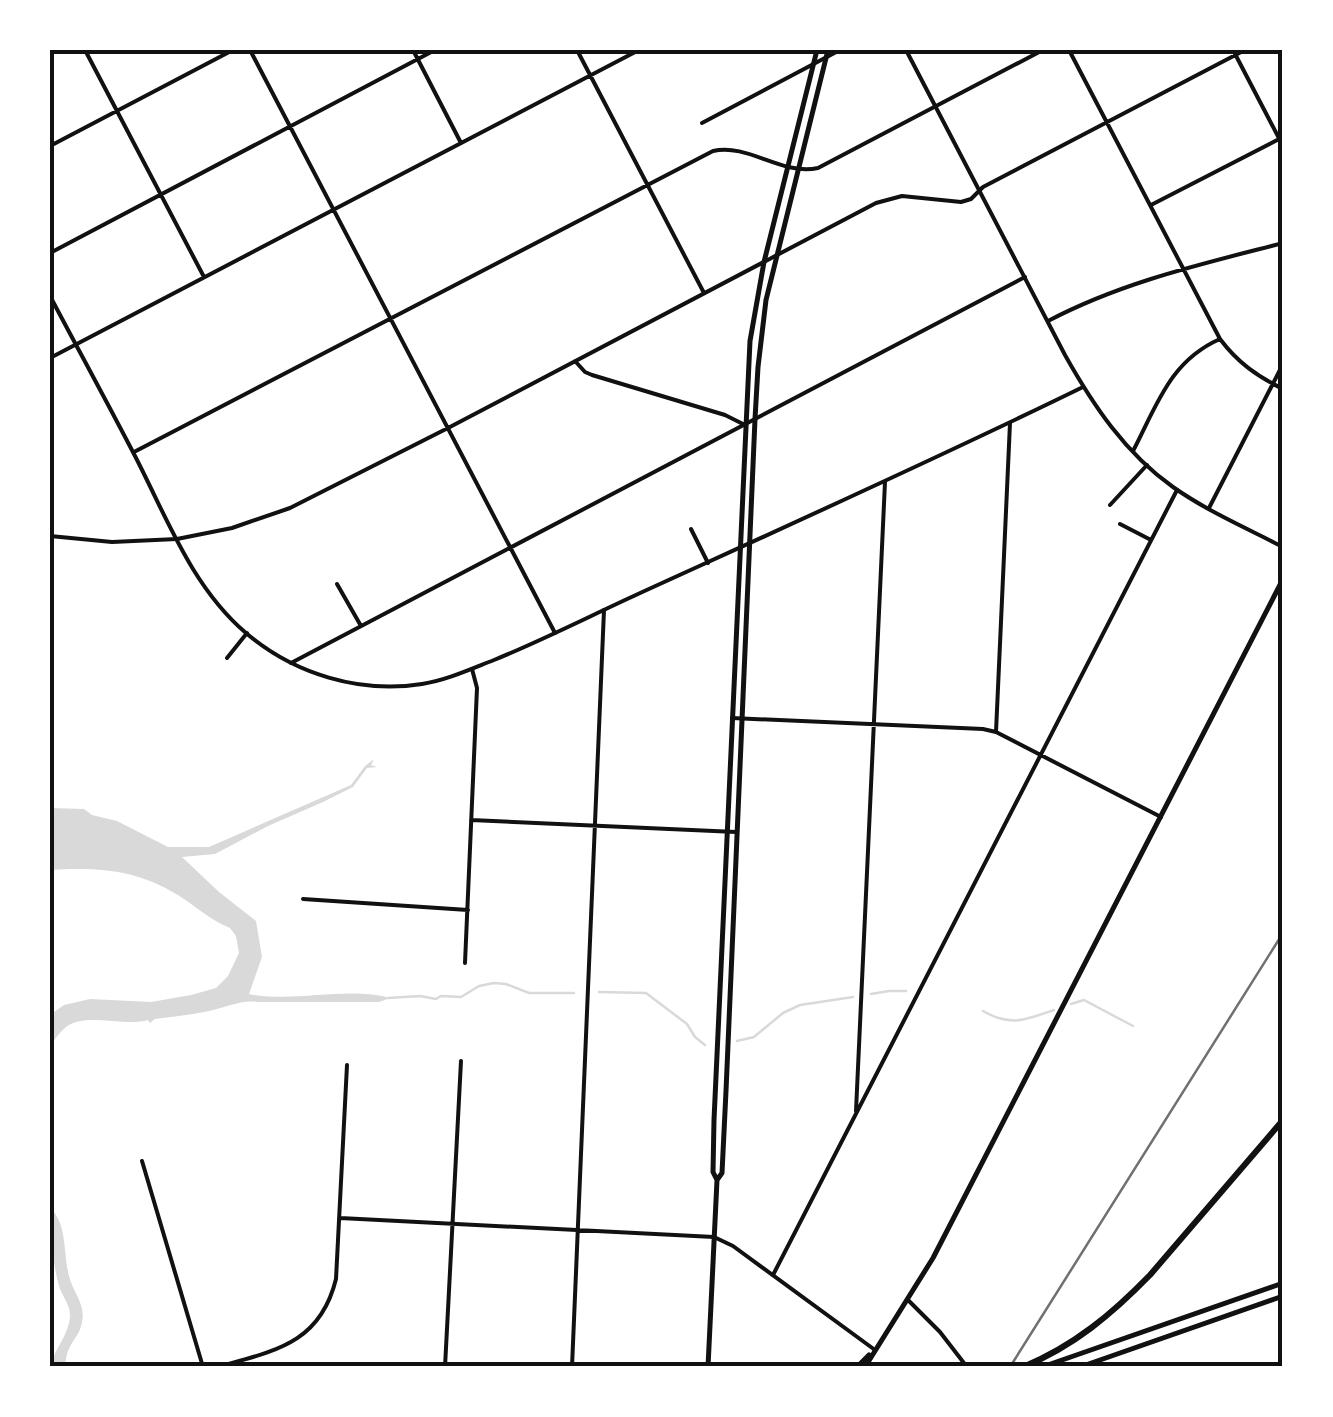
<svg xmlns="http://www.w3.org/2000/svg" width="1333" height="1417" font-family="Quicksand,sans-serif">
<rect width="100%" height="100%" fill="#fff"/>
<path fill="#d9d9d9" d="M374,759l-3,6 6,2 -10,1 -14,19 -30,15 -55,24 -53,28 -33,3 37,35 37,29 6,36 -13,37c44,9 100,-8 141,4l-11,4h-120c-19,-3 -36,7 -55,10 -15,3 -33,5 -49,7l-5,4 -2,-3c-24,7 -62,-8 -82,7 -6,5 -11,12 -16,19v-31l14,-10 26,-6 61,3 40,-7 25,-7 12,-12 11,-23 -3,-17 -6,-8c-18,-7 -35,-22 -52,-33 -43,-26 -80,-28 -128,-25v-62l34,1 8,6 25,6 51,26h41l142,-62 14,-19z
M50,1207c18,19 13,46 19,69 4,17 17,28 13,46 -2,13 -10,18 -14,29 -2,5 -2,11 -4,16h-14c4,-17 20,-34 20,-52 0,-11 -8,-19 -11,-29 -7,-26 -9,-54 -9,-79z"/>
<g fill="none" stroke-linecap="round" stroke-linejoin="round">
<path stroke="#d9d9d9" stroke-width="2.5" d="M599,992l47,1 41,31 8,13 10,8
M871,994l18,-3h17
M388,998l32,-2 16,3 5,-3 20,1 18,-11 15,-3 12,1 23,9h45
M1071,1004l13,-4 49,26
M983,1011c28,16 42,9 71,-1
M737,1041l17,-4 29,-24 17,-8 53,-8"/>
<path stroke="#111" stroke-width="4" d="M85,50l119,227
M250,50l305,583
M413,50l48,93
M577,50l127,243
M1069,50l151,289c18,24 37,37 63,50
M1233,50l50,96
M702,123l138,-73
M50,146l183,-96
M1151,205l132,-68
M50,253l385,-203
M1048,321c74,-39 154,-57 235,-78
M50,358l589,-308
M575,361l10,11 7,3 133,40 20,10
M1133,451c24,-46 37,-90 87,-112
M134,452l579,-301c36,-8 68,25 105,17l225,-118
M1110,505l37,-40
M1209,508l74,-144
M1120,524l31,16
M691,529l17,34
M50,536l62,6 65,-3 55,-11 58,-20 158,-80 428,-225 26,-7 59,6 10,-3 12,-12 262,-137
M337,584l24,42
M227,658l20,-25
M291,663l734,-386
M732,718l251,11 13,3 165,85
M996,732l14,-309
M471,820l265,12
M303,899l165,11
M465,963l12,-275 -5,-19
M856,1111l29,-629
M142,1161l61,206
M340,1218l374,19
M773,1275l404,-785
M909,1301l31,31 27,35
M218,1367c56,-16 102,-23 118,-88l11,-214
M445,1367l16,-306
M572,1367l32,-757"/>
<path stroke="#111" stroke-width="4" d="M906,50l159,305c28,50 60,98 108,132 34,24 73,41 110,60
M50,296c28,53 57,106 85,160 32,62 57,131 111,177 48,41 114,61 176,51 25,-4 49,-15 72,-24 49,-20 96,-44 144,-66 149,-68 298,-135 445,-207
M714,1237l19,9 142,104"/>
<path stroke="#111" stroke-width="5" d="M857,1367l12,-12
M865,1367l68,-109 350,-679"/>
<path stroke="#111" stroke-width="5" d="M717,1180l-4,-8 1,-52 36,-779 14,-79 53,-212
M708,1367l9,-187 5,-7 4,-82 29,-672 3,-52 8,-67 62,-250
M1042,1367l241,-84
M1080,1367l203,-71"/>
<path stroke="#111" stroke-width="6" d="M1023,1367c51,-21 89,-53 127,-92l133,-155"/>
<path stroke="#707070" stroke-width="2.5" d="M1010,1367l273,-434"/>
</g>
<rect width="1333" height="1417" fill="none" stroke="#ffffff" stroke-width="105"/>
<rect x="52" y="52" width="1228" height="1312" fill="none" stroke="#111" stroke-width="4"/>
</svg>
